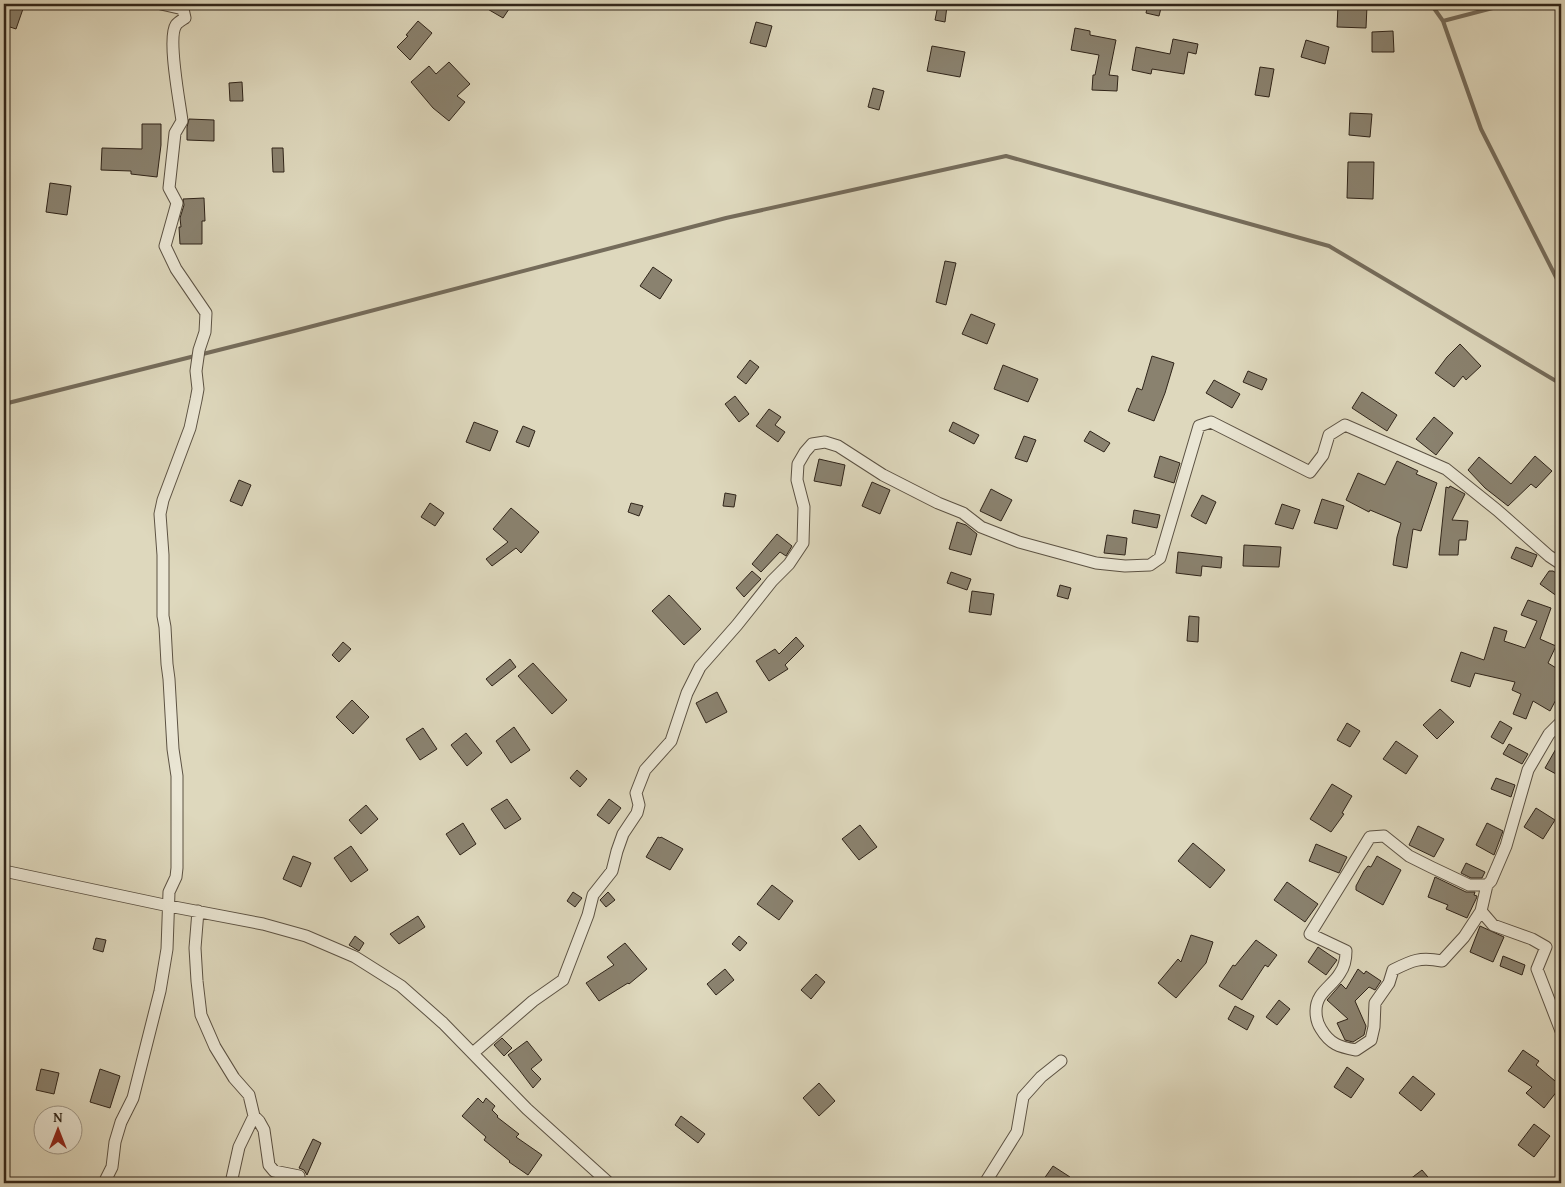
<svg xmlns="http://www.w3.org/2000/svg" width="1565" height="1187" font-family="'Gentium Book Plus',serif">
<rect width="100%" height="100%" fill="#ded8bd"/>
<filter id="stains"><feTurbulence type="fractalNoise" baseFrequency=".004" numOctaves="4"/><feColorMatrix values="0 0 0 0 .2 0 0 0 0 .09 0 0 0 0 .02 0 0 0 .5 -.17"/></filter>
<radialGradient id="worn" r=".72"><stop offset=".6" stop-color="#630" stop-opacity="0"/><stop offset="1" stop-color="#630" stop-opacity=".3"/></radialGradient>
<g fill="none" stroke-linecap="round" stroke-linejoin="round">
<path stroke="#756c5b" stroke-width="4" d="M1431,4l12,17 38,108 80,158
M1443,21l65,-17
M4,404l290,-73 432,-113 280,-62 323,90 232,138"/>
</g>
<path fill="#8a826f" stroke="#30251a" d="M4,4h14l6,2 -8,23 -12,-4z
M479,4h21l9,5 -6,9z
M1148,4h14l-3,12 -13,-3z
M938,5l9,1 -2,16 -10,-2z
M1338,5l29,1 -1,22 -29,-1z
M418,21l14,12 -22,27 -13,-13 11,-11 -2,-1z
M756,22l16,4 -6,21 -16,-4z
M1075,28l15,3v4l26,5 -7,35 9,1 -1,15 -25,-1 1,-15h2l4,-20 -28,-5z
M1393,31l1,21h-22v-20z
M1173,39l25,5 -2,10 -8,-2 -4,22 -32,-5 -1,5 -19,-4 4,-23 34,7z
M1306,40l23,7 -4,17 -24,-7z
M932,46l33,6 -5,25 -33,-6z
M449,62l21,22 -13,12 8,6 -16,19 -16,-13 -22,-26 18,-16 7,8z
M1260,67l14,2 -5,28 -14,-2z
M242,82l1,19h-13l-1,-18z
M873,88l11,3 -5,19 -11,-3z
M1350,113l22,1 -2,23 -21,-2z
M189,119l25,1v21l-27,-1v-13z
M142,124h19v21l-4,32 -26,-3v-3l-30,-1 1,-22 40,1z
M272,148h11l1,24h-11z
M1348,162h26l-1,37 -26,-1z
M50,183l21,3 -4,29 -21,-3z
M204,198l1,23h-3v23h-22l-1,-17h2l-1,-9 4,-13 -1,-6z
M945,261l11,2 -10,42 -10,-3z
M653,267l19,13 -12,19 -20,-13z
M971,314l24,10 -8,20 -25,-10z
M1460,344l21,22 -15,14 -3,-4 -9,11 -19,-14 12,-16z
M1152,356l22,7 -9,30 -11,28 -26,-10 9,-23 5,2z
M750,360l9,7 -13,17 -9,-7z
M1003,365l35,14 -10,23 -34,-13z
M1248,371l19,8 -5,11 -19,-8z
M1214,380l26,14 -8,14 -26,-15z
M1362,392l35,23 -10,16 -35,-23z
M735,396l14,18 -10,8 -14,-18z
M769,409l12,8 -6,8 10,7 -7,10 -22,-16z
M1434,417l19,16 -17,22 -20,-16z
M474,422l24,9 -8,20 -24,-9z
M953,422l26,13 -5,9 -25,-13z
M523,426l12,5 -6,16 -13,-5z
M1090,431l20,12 -6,9 -20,-11z
M1024,436l12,4 -9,22 -12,-4z
M1160,456l20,7 -6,20 -20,-6z
M1535,456l17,15 -16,17 -5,-4 -23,22 -23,-18 -17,-18 11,-13 32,27z
M819,459l26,6 -4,21 -27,-5z
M1397,461l21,10 -2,3 21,9 -16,48 -8,-2 -6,39 -14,-3 4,-28 4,-14 -31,-13 -1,2 -23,-12 12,-27 27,12z
M239,480l12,5 -9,21 -12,-5z
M872,482l18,8 -10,24 -18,-8z
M1450,486l15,8 -13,26 16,1 -2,19h-7l-1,15h-19l7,-68 3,1z
M991,489l21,11 -11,21 -21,-10z
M725,493l11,2 -2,12 -11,-1z
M1202,495l14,7 -10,22 -15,-8z
M1322,499l22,7 -7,23 -23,-6z
M430,503l14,10 -9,13 -14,-9z
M631,503l12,3 -4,10 -11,-4z
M1282,504l18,6 -7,19 -18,-5z
M511,508l28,24 -18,21 -5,-5 -24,18 -6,-7 22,-17 -15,-13z
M1134,510l26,5 -3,13 -25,-5z
M957,522l9,3 11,9 -6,21 -22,-6z
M777,534l15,12 -6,10 -6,-4 -19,20 -9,-8z
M1107,535l20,3 -2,17 -21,-2z
M1244,545l37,2 -2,20 -36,-1z
M1516,547l21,8 -5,12 -21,-9z
M1178,552l44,5 -1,11 -19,-2 -1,10 -25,-3z
M752,571l9,8 -17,18 -8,-9z
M1549,571h4l8,5v23l-21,-15z
M951,572l20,7 -4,11 -20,-7z
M1060,585l11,3 -3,11 -11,-3z
M972,591l22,3 -3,21 -22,-3z
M669,595l32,34 -17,16 -32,-34z
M1528,600l23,8 -11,31 16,7 -8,17 13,8v19l-11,21 -17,-10 -7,18 -13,-5 8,-20 -9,-4 3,-8 -40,-9 -5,14 -19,-6 10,-29 23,8 10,-33 13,4 -3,10 21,7 12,-27 -16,-6z
M1189,616l10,1 -1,25 -11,-1z
M796,637l8,9 -19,19 3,4 -19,12 -13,-20 19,-12 4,5z
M343,642l8,7 -12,13 -7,-7z
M510,659l6,8 -24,19 -6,-7z
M533,663l34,37 -15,14 -34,-38z
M717,692l10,20 -21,11 -10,-20z
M352,700l17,17 -16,17 -17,-17z
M1440,709l14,13 -17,17 -14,-14z
M1500,721l12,7 -9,16 -12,-7z
M1347,723l13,8 -10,16 -13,-7z
M514,727l16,23 -19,13 -15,-22z
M423,728l14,21 -17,11 -14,-21z
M466,733l16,20 -15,13 -16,-21z
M1561,740v25l-5,9 -11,-6z
M1396,741l22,15 -12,18 -23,-15z
M1509,744l19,10 -6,10 -19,-10z
M577,770l10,9 -7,8 -10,-9z
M1496,778l19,7 -4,12 -20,-8z
M1332,784l20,12 -10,17 2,1 -13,18 -21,-13z
M507,799l14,20 -16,10 -14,-20z
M609,799l12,9 -12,16 -12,-9z
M366,805l12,14 -17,15 -12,-14z
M1536,808l19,12 -12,19 -19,-12z
M463,823l13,21 -16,11 -14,-21z
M1487,823l16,8 -9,24 -18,-10z
M860,825l17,22 -18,13 -17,-21z
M1418,826l26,13 -10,18 -25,-12z
M658,837l2,1 1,-1 22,12 -13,21 -24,-13z
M1193,843l32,27 -15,18 -32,-27z
M1316,844l31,13 -8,16 -30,-12z
M351,846l17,24 -17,12 -17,-24z
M293,856l18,7 -10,24 -18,-8z
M1377,856l24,14 -18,35 -27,-15v-4l8,-15 4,-5 3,1z
M1466,863l19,9 -3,6h-11l-10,-5z
M1435,877l31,15h9l-1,3 3,1v1l-10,21 -21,-9 2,-4 -20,-8z
M1287,882l31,22 -13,18 -31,-22z
M772,885l21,16 -14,19 -22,-16z
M573,892l9,6 -7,9 -8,-6z
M608,892l7,8 -9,7 -6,-7z
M418,916l7,11 -26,17 -9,-10z
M1480,926l24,11 -11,25 -23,-10z
M1191,935l22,7 -7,21 -30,35 -18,-15 20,-24 3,3z
M355,936l9,7 -5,8 -10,-6z
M739,936l8,7 -7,8 -8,-7z
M96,938l10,2 -3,12 -10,-3z
M1256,940l21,15 -9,12 -3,-2 -23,35 -23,-14 14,-21 2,1z
M625,943l22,26 -18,15 -1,-1 -29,18 -13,-18 28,-18 -7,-8z
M1318,947l19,13 -11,15 -18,-13z
M1503,956l22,9 -3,10 -22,-9z
M725,969l9,11 -18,15 -9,-11z
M1358,969l6,5 2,-3 15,10 -6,9 -6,-3 -14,14 11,25 -2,9 -11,7 -8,-2 -8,-17 11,-4 -21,-19 14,-16 5,5z
M816,974l9,8 -14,17 -10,-9z
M1279,1000l11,9 -13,16 -11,-8z
M1235,1006l19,10 -7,14 -19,-11z
M502,1038l10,10 -8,8 -10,-11z
M527,1041l15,19 -11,9 10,10 -8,9 -25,-33z
M1523,1050l16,11 -3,4 25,21 -17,22 -18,-15 6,-6 -24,-16z
M1347,1067l17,12 -13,19 -17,-11z
M41,1069l18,4 -5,21 -18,-4z
M100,1069l20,7 -10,32 -20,-6z
M1413,1076l22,18 -14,17 -22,-18z
M819,1083l16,18 -16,15 -16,-18z
M478,1098l5,5 3,-5 9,8 -3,4 6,6 -1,1 22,17 -3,3 26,18 -14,20 -19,-13 1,-1 -26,-21 2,-3 -24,-21z
M681,1116l24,18 -7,9 -23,-18z
M1534,1124l16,12 -16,21 -16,-12z
M313,1139l8,4 -14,32 -3,-5 -5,-2z
M1053,1166l17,11 -4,6h-25z
M1422,1170l11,13h-28z"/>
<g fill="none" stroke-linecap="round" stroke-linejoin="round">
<g stroke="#5c5243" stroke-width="13">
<path id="street" d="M1561,722l-12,12 -21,36 -22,76 -15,35 -4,4h-18l-38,-18 -22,-11 -25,-20 -14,1 -60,97 36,17c0,8 -1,15 -6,22 -8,14 -24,19 -24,38 0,8 1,12 5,18 9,15 18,18 35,21l15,-10 3,-13 1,-24 14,-20 4,-13c20,-10 27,-13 49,-9l22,-24 17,-26 12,14 39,14 14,8 -9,22 24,62
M4,871l165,35 94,18 43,12 49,21 46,29 42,37 84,86 82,74
M198,911l-3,37 2,33 4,34 14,32 19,31 15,17 5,21 -15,31 -8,36
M1481,911l6,-26
M473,1053l60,-52 30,-21 25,-65 5,-20 19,-24 5,-20 6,-17 14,-21 2,-8 -3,-12 9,-23 26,-29 16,-48 13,-26 37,-42 35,-44 17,-17 14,-21 1,-36 -7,-27 1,-16 7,-12 7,-8 13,-2 13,4 45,29 55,28 25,10 18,14 38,15 77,21 29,3 25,-1 10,-7 39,-132 12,-4 99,50 13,-17 6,-20 16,-10 101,44 51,41 52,46 12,8
M254,1116l5,5 5,9 5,35 5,6 25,5
M104,1183l8,-16 3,-25 6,-20 12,-24 27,-107 7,-42 2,-57 7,-15 1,-9v-92l-4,-27 -4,-70 -2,-15 -2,-37 -2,-11v-61l-3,-41 3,-14 27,-72 6,-28 2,-11 -2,-18 3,-21 6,-18 1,-19 -30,-44 -11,-23 12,-43 -8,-15 6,-55 7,-12c-2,-17 -15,-83 -6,-96 2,-3 6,-5 9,-7l-2,-9 -22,-5
M985,1183l32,-51 6,-35 18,-20 20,-16"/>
</g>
<use href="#street" stroke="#eae6d4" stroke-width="11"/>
</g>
<rect width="1565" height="1187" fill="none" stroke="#ded8bd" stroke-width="20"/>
<rect x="5" y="5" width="1555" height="1177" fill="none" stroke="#30251a" stroke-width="2.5"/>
<rect x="10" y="10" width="1545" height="1167" fill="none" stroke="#30251a"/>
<g transform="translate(58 1130)"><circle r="24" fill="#eae6d4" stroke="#a0998a"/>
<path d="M0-4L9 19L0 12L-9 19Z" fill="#8f2418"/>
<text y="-8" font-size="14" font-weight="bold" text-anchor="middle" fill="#30251a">N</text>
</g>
<rect width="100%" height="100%" filter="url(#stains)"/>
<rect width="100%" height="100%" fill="url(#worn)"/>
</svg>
